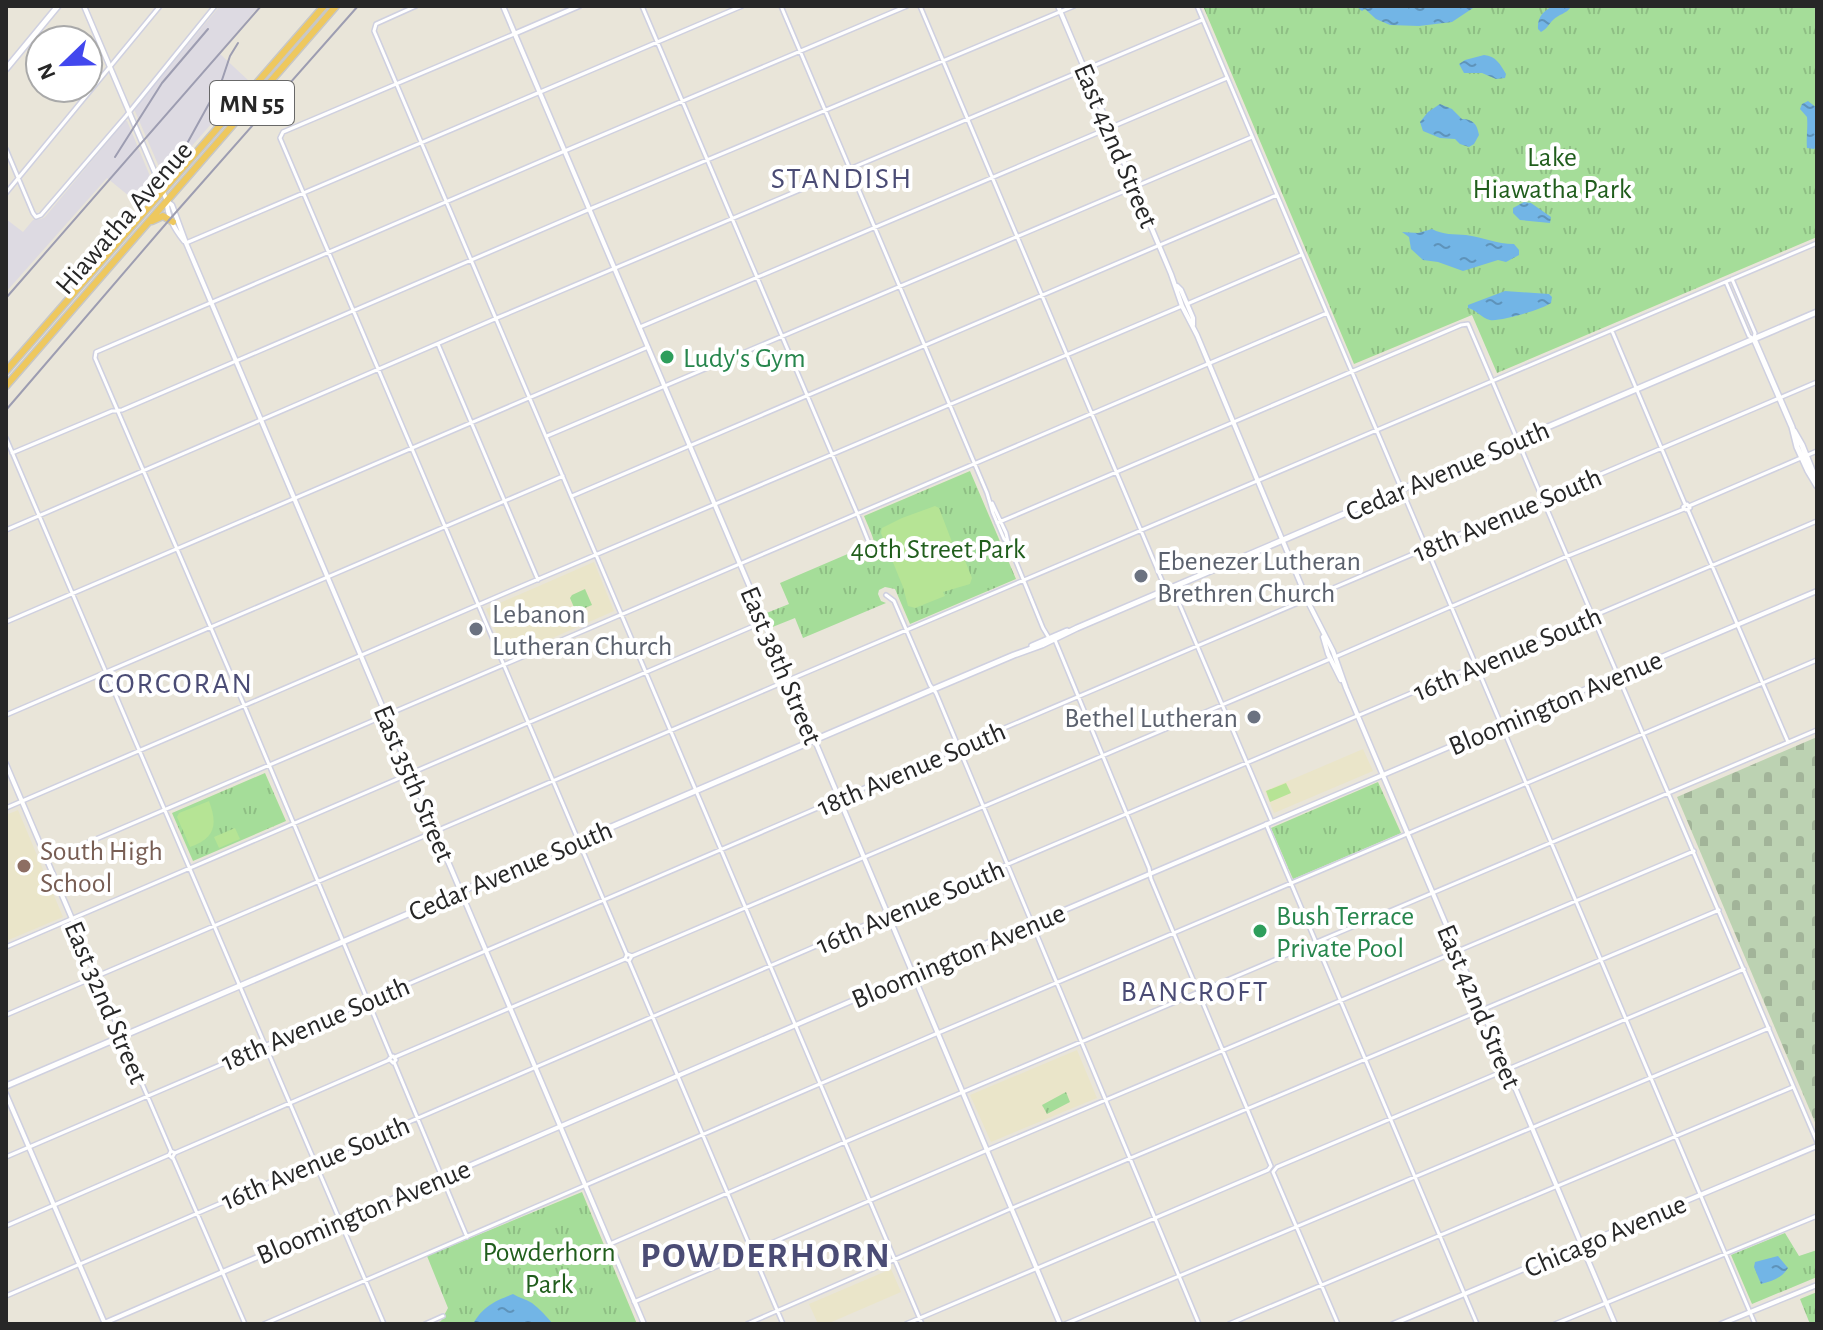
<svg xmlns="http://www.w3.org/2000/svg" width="1823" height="1330" font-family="'Alegreya Sans',sans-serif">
<defs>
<pattern id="cemetery-stones" width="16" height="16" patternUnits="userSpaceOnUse" patternTransform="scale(2)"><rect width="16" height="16" fill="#bcd2b2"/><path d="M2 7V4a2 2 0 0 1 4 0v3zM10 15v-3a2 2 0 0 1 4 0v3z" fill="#a2b499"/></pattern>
<pattern id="park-tufts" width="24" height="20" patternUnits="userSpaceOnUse" patternTransform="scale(2)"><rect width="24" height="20" fill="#a5dd99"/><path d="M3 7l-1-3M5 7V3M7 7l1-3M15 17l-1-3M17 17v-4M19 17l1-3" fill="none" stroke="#8ebe84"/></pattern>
<pattern id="water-ripples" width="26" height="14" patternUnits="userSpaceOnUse" patternTransform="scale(2)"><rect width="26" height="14" fill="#72b5e6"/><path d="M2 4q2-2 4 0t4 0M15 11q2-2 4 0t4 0" fill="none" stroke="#5e93ba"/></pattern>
</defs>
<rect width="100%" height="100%" fill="#e9e5d9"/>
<path fill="#dddae2" d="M220,6h39l-40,47 30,28 -80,91h-5l-4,-3 -26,-60z
M125,121h2l28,67 -15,17 -33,-27 -101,114v-73l17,13 10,-12 8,-1 4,-2z"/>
<path fill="#eae5c9" d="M594,562l20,49 -107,47 -21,-49z
M1363,749l10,22 -99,42 -9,-22z
M18,810l45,107 -57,24v-126z
M1077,1050l20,48 -106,44 -21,-47z
M891,1269l10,23 -74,32h-9l-9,-20z"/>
<path fill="url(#cemetery-stones)" d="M1817,737v390l-140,-330z"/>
<path fill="url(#park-tufts)" d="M1203,6h614v231l-320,136 -25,-58 -118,49z
M970,471l46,108 -106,45 -15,-35 -10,-2 -6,3 -1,4 3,7 5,2 -83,35 -8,-20 -25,10 -6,-14 25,-10 -9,-21 84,-36 -3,7v4l6,4 7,-1c5,-15 -4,-30 -10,-45z
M585,589l7,16 -16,7 -6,-14 2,-3z
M265,773l21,48 -93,40 -21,-48z
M1378,782l23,51 -108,46 -22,-51z
M1066,1092l4,10 -23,12 -5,-9z
M582,1192l55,132h-203l7,-3 7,-13 -21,-52z
M1785,1233l14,23 18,-6v27l-65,27 -21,-49z
M1817,1292v32h-7l-10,-25z"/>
<path fill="#b6e495" d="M935,506l4,2 13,34 -11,4 5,11 14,-9 12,30 -2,6 -27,8 2,4 -30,12 -7,-2 -5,-19 -22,-54 1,-5 20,-10z
M1286,783l5,10 -21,9 -4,-11z
M209,801c9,24 6,37 -19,46l-13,-30 2,-4z
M235,828l5,11 -21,9 -5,-11z"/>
<path fill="url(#water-ripples)" d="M1356,6h120l-24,16 -33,4 -29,-1 -14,-6 -11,-10 -3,2z
M1554,6l17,1c-5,7 -12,7 -18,13 -5,5 -6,9 -12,12l-3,-3c-1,-12 6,-19 16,-23z
M1484,55c12,1 16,9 22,19l-1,4 -9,1 -14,-6h-18l-5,-9 6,-4z
M1808,101l9,7v38l-3,3 -7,-1c-1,-10 1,-20 0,-31l-7,-8 2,-5z
M1440,104l12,5 10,10c11,0 15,5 17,16l-5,9 -5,3 -9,-3 -5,-5 -15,-1 -17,-7 -3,-9 8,-10z
M1524,202l7,1 20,14 -1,6 -30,-3 -7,-7v-5z
M1432,229c11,6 22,5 34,6 16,2 31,9 48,9l5,6v5l-13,7 -8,-2 -35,11 -25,-9 -15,-2 -12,-11 -2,-12 -7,-5 16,1z
M1505,291l44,3 3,3 -1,6c-8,6 -51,19 -61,17 -9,-2 -13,-10 -22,-12v-3z
M1778,1256l10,12c-6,10 -16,13 -27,16l-7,-17 1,-5z
M513,1294c6,4 13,5 19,9 8,6 14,13 21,21h-80c10,-18 22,-23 40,-30z"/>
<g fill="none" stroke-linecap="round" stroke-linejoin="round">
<g stroke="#cfd0e0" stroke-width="6">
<path id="minor" d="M416,6l-40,18 -2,7 548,1293
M642,6l215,507 12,30v10
M781,6l206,487 6,20 11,26 4,3
M920,6l246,584
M1197,6l558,1318
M514,34l-231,98 -3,6 347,817
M6,149l27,64 3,4 5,-2 85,-99 89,-110
M6,193l154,-187
M186,243l556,-237
M1732,279l23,54 -1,6
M1726,282l23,54 5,3
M1187,304l114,-49
M640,327l587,-249
M1612,331l73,173
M438,344l100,236
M547,436l705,-299
M6,438l378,886
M12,453l100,-42 10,-1 468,-201 484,-203
M572,496l705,-301
M992,503l14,30 2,9 35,86 6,10
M1687,504l3,4 -4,2 -3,-3z
M1689,506l128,-55
M1688,510l100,232
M997,523l464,-198 7,-1 349,818
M6,530l491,-212 705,-298
M1173,589l99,233
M886,595l8,6 36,84 6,8 263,631
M6,622l642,-275
M1335,657l228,-99 121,-49
M6,715l557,-239
M6,808l502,-216 674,-286
M1266,824l211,500
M47,860l1280,-547
M6,947l757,-325
M627,954l5,2 -3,5 -4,-2z
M632,956l698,-297
M629,961l154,363
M6,1015l778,-333 1033,-439
M122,1037l49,114
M391,1056l-147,-351 -149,-347 1,-6 464,-199 347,-147
M393,1056l3,4 -3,3 -4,-4z
M395,1057l230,-98
M394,1062l73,175
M171,1151l4,2 -3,5 -3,-3z
M175,1153l214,-93
M6,1157l949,-408 862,-367
M173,1158l72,166
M6,1226l163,-71
M610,1244l235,-102 972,-412
M6,1296l882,-381 929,-394
M634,1302l358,-154 702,-297
M264,1324l674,-291 879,-373
M425,1324l18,-8
M747,1324l270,-118 702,-296
M906,1324l362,-154 3,-4 -120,-287 -2,-11 -94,-228
M1065,1324l704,-296
M1229,1324l564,-237
M1338,1324l-65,-152 4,-5 467,-198
M1555,1324l262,-108"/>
</g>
<g stroke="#cfd0e0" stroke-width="7">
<path id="tertiary" d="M84,6l83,195 5,4 14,38 458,1081
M503,6l299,704 258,614
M1058,6l113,268 11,32 15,29 112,269 24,47 13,37 269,636
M514,34l65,-28
M167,203c0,13 9,28 17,38
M1177,286l4,4 12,28v7
M1323,637l5,17 13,26
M6,764l116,272
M6,1094l99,230
M102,1324l833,-359 882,-374
M1393,1324l424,-178
M1721,1324l96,-39"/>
</g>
<g stroke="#cfd0e0" stroke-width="8">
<path id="secondary" d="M6,69l52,-63
M1754,339l38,88 5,20 11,24 9,15
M1794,431l8,14 14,35
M1077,628l740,-316
M1032,646l35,-15
M6,1086l923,-395 85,-36 28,-10 35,-17"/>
</g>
<g stroke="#c7c7c7" stroke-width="9">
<path id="trunk" d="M152,221l11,-5 10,6
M6,371l318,-365
M6,386l330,-380"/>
</g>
<use href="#minor" stroke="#fff" stroke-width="3"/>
<use href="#tertiary" stroke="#fff" stroke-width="4"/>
<use href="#secondary" stroke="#fff" stroke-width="5"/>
<use href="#trunk" stroke="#eec85e" stroke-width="6"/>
<path stroke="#9d9db1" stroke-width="2" d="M6,410l164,-191 188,-213"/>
<path stroke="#9d9db1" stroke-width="2" d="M184,149l38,-69 8,-24 8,-13
M115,157l47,-74 46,-54
M6,298l255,-292"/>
</g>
<g fill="#2e9e5b" stroke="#fff" stroke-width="3">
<circle cx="667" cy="357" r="8"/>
<circle cx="1260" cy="931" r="8"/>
</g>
<g fill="#6b7280" stroke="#fff" stroke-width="3">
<circle cx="1141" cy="576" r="8"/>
<circle cx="476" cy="629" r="8"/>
<circle cx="1254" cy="717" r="8"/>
</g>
<circle fill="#8d6e63" stroke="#fff" stroke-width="3" cx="24" cy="866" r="8"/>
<g text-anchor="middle" stroke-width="8" stroke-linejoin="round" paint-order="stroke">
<rect fill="#fff" stroke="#686868" stroke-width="2" x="210" y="81" width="84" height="44" rx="6"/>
<g font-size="26" font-weight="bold" fill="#272727">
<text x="252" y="112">MN 55</text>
</g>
<g font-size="28" fill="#272727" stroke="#fff">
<text transform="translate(1117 145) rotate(67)" y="10">East 42nd Street</text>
<text transform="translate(123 217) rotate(-49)" y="10">Hiawatha Avenue</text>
<text transform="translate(1447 470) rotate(-23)" y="10">Cedar Avenue South</text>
<text transform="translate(1507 514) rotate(-23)" y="10">18th Avenue South</text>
<text transform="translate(1507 653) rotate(-23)" y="10">16th Avenue South</text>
<text transform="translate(782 665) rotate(67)" y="10">East 38th Street</text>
<text transform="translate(1555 702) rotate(-23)" y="10">Bloomington Avenue</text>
<text transform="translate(911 768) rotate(-23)" y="10">18th Avenue South</text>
<text transform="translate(415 783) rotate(67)" y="10">East 35th Street</text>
<text transform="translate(510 870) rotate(-23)" y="10">Cedar Avenue South</text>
<text transform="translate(910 906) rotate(-23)" y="10">16th Avenue South</text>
<text transform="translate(958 955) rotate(-23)" y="10">Bloomington Avenue</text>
<text transform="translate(107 1002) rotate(67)" y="10">East 32nd Street</text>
<text transform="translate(1480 1006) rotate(67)" y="10">East 42nd Street</text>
<text transform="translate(315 1023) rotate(-23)" y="10">18th Avenue South</text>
<text transform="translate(315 1162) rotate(-23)" y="10">16th Avenue South</text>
<text transform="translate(363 1211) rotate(-23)" y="10">Bloomington Avenue</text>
<text transform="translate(1605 1235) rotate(-23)" y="10">Chicago Avenue</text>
</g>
<g font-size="28" fill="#215e1d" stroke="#fff">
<text x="1552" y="166">Lake<tspan x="1552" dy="32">Hiawatha Park</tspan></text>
<text x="938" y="558">40th Street Park</text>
<text x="549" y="1261">Powderhorn<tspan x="549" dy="32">Park</tspan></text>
</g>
<g font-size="28" fill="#27864d" stroke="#fff" text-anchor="start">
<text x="683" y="367">Ludy's Gym</text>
<text x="1276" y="925">Bush Terrace<tspan x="1276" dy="32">Private Pool</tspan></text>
</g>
<g font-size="28" fill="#5b616d" stroke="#fff" text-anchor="start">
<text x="1157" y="570">Ebenezer Lutheran<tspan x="1157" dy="32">Brethren Church</tspan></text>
<text x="492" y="623">Lebanon<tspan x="492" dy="32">Lutheran Church</tspan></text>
<text x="1238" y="727" text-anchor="end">Bethel Lutheran</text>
</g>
<g font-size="28" fill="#785e54" stroke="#fff" text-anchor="start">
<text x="40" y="860">South High<tspan x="40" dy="32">School</tspan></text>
</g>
<g font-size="30" letter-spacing="2" fill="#4b4c75" stroke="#fff">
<text x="842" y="188">STANDISH</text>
<text x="176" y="693">CORCORAN</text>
<text x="1195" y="1001">BANCROFT</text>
</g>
<g font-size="36" font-weight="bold" letter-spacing="2" fill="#4b4c75" stroke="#fff">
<text x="766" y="1267">POWDERHORN</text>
</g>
</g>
<rect width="1823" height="1330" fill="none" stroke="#272727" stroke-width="16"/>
<g transform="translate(64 64) rotate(247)"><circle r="38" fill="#ffffff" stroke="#a9a9a9" stroke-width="2"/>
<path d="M0-6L14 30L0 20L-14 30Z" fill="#4247ee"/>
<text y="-12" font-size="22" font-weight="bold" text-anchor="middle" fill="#272727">N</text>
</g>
</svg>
